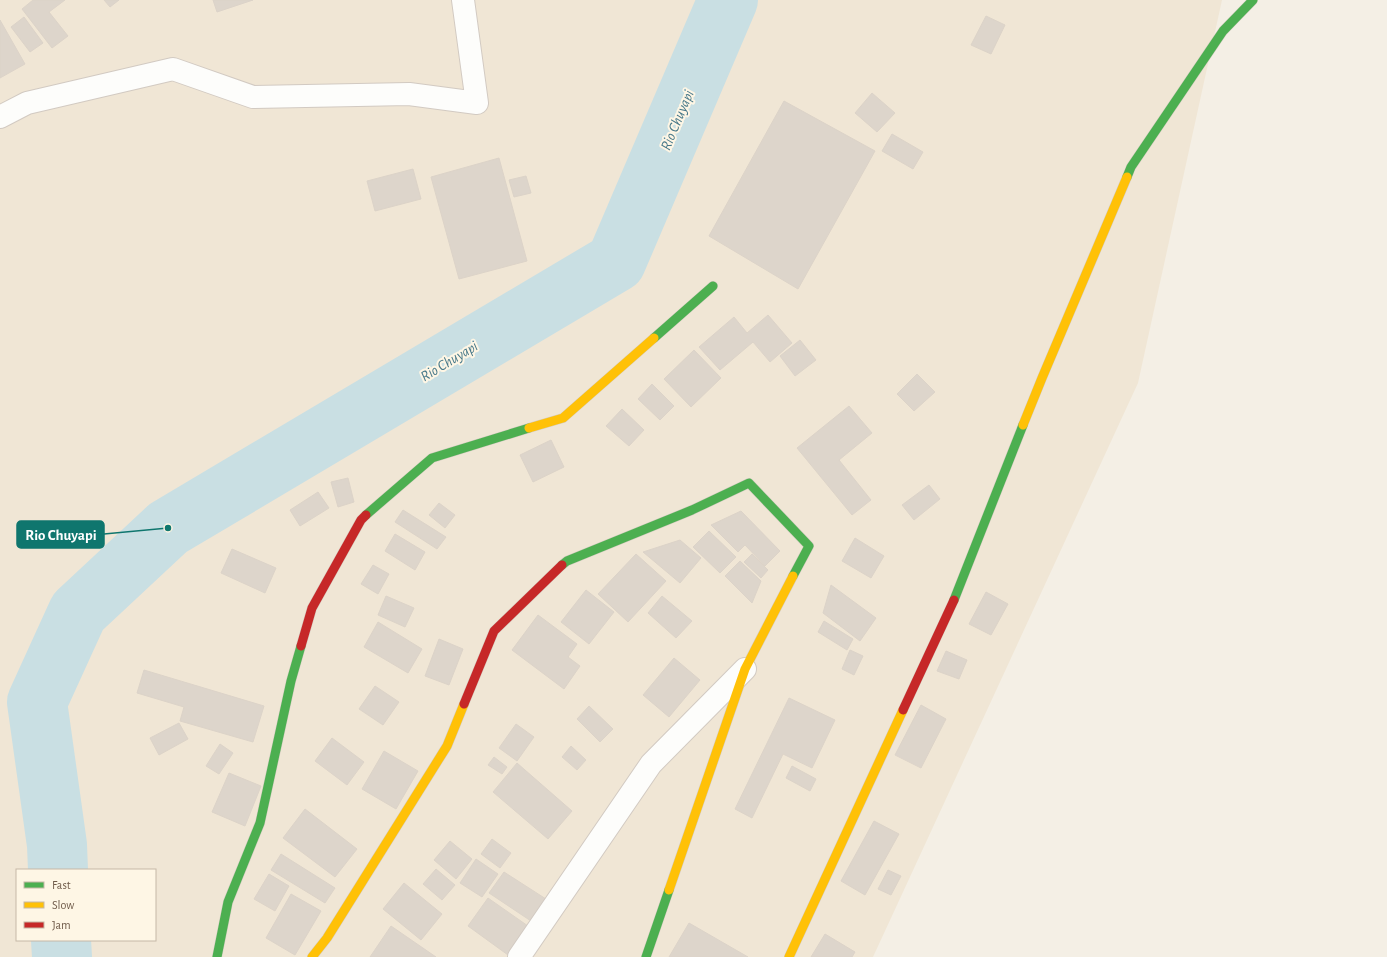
<svg xmlns="http://www.w3.org/2000/svg" width="1387" height="957" font-family="'Alegreya Sans',sans-serif">
<rect width="100%" height="100%" fill="#f4efe5"/>
<path fill="#f0e6d5" fill-rule="evenodd" d="M0,0h1222l-84,383 -265,574h-873zM17,870h138v70h-138z"/>
<g fill="none" stroke-linecap="round" stroke-linejoin="round">
<path stroke="#c9dfe3" stroke-width="60" d="M58,870l-1,-25 -20,-143 41,-90 90,-84 448,-266 112,-262
M61,940l1,17"/>
</g>
<path fill="#ddd5cb" stroke="#dcd3c8" d="M33,0h32l-16,12 19,24 -16,12 -30,-39z
M104,0h15l-9,7z
M213,0h40l-36,12z
M986,16l19,9 -14,29 -20,-9z
M24,17l19,26 -13,9 -19,-25z
M0,20l25,44 -25,14z
M872,93l23,20 -18,19 -22,-19z
M784,101l91,50 -77,138 -89,-53z
M892,134l31,18 -10,17 -31,-18z
M499,158l28,103 -68,18 -28,-102z
M413,169l8,30 -46,12 -8,-30z
M526,176l5,17 -17,4 -5,-17z
M768,315l24,28 -22,19 -17,-20 -33,28 -21,-23 35,-30 13,16z
M800,340l16,20 -21,16 -15,-20z
M694,350l27,28 -30,29 -27,-28z
M917,374l18,18 -21,19 -17,-17z
M652,384l22,22 -14,14 -22,-21z
M849,406l23,27 -33,27 32,40 -19,15 -55,-67z
M622,409l22,21 -15,16 -23,-20z
M551,440l13,27 -31,15 -13,-27z
M348,478l6,24 -16,5 -7,-25z
M929,485l11,14 -26,21 -12,-15z
M318,492l11,16 -29,18 -10,-16z
M439,503l16,12 -10,13 -16,-13z
M403,510l43,27 -9,12 -42,-27z
M741,511l39,40 -15,15 -20,-21 -7,7 -27,-27z
M709,531l27,26 -16,16 -27,-26z
M395,534l30,18 -10,18 -30,-19z
M855,538l29,18 -13,22 -29,-17z
M680,540l21,18 -21,25 -37,-31z
M232,549l44,19 -11,25 -44,-20z
M636,554l30,27 -38,41 -30,-28z
M752,554l16,16 -7,8 -17,-16z
M740,561l21,20 -9,22 -27,-27z
M373,565l16,9 -11,20 -17,-10z
M831,585l45,33 -16,23 -37,-28z
M586,590l28,22 -25,32 -28,-22z
M986,592l22,12 -17,31 -22,-11z
M386,596l28,12 -9,19 -27,-12z
M662,596l30,25 -16,17 -28,-25z
M538,615l39,29 -9,13 12,9 -16,23 -52,-39z
M824,621l29,18 -6,11 -29,-18z
M378,622l44,27 -14,24 -44,-26z
M439,639l24,10 -14,36 -24,-9z
M850,650l13,6 -9,19 -12,-6z
M946,651l21,9 -8,19 -22,-8z
M674,658l26,22 -31,37 -26,-22z
M144,670l120,36 -11,36 -73,-21 4,-14 -47,-14z
M375,686l24,16 -16,23 -24,-16z
M789,698l46,22 -23,48 -29,-14 -31,64 -17,-9z
M921,705l25,14 -25,49 -26,-13z
M589,706l24,23 -13,13 -23,-23z
M179,723l9,16 -29,16 -9,-17z
M516,724l18,13 -17,24 -18,-13z
M332,738l32,24 -17,23 -32,-24z
M220,744l13,9 -14,21 -13,-8z
M571,746l15,14 -9,10 -15,-13z
M384,751l34,20 -22,38 -34,-20z
M494,757l13,10 -5,7 -14,-9z
M517,763l55,48 -24,28 -55,-47z
M792,766l24,13 -6,12 -24,-13z
M229,773l32,13 -16,40 -33,-14z
M305,809l52,40 -22,28 -52,-39z
M874,821l25,13 -34,61 -24,-14z
M492,839l19,14 -11,15 -19,-14z
M450,841l22,18 -16,20 -22,-19z
M281,854l54,34 -10,15 -54,-33z
M476,859l22,15 -16,23 -22,-14z
M436,869l19,16 -13,15 -19,-16z
M888,870l13,6 -10,19 -13,-6z
M504,872l42,27 -15,22 -42,-28z
M269,874l20,12 -14,25 -21,-12z
M404,883l38,31 -21,26 -38,-31z
M291,894l30,17 -26,44 -29,-17z
M488,898l40,28 -20,29 -40,-29z
M689,923l59,34h-79z
M391,926l45,31h-66z
M825,934l30,18 -3,5h-41z"/>
<g fill="none" stroke-linecap="round" stroke-linejoin="round">
<g stroke="#d2cac2" stroke-width="24">
<path id="street" d="M0,117l27,-14 146,-34 80,28 156,-3 68,9 -14,-103
M519,957l132,-193 94,-95"/>
</g>
<g stroke="#d4ccc2" stroke-width="10">
<path id="fast" d="M1127,177l4,-10 92,-136 30,-31
M654,338l59,-52
M366,515l66,-57 97,-30
M562,565l5,-4 125,-51 57,-27 60,63 -16,30
M954,600l69,-175
M217,957l11,-55 32,-79 31,-142 10,-35
M646,957l23,-67"/>
</g>
<g stroke="#d4ccc2" stroke-width="10">
<path id="slow" d="M1023,425l19,-47 85,-201
M529,428l34,-10 91,-80
M669,890l76,-221 48,-93
M312,957l15,-19 120,-192 17,-42
M789,957l114,-247"/>
</g>
<g stroke="#d4ccc2" stroke-width="10">
<path id="jam" d="M301,646l11,-38 49,-88 5,-5
M464,704l30,-73 68,-66
M903,710l51,-110"/>
</g>
<use href="#street" stroke="#fdfdfb" stroke-width="22"/>
<use href="#fast" stroke="#4caf50" stroke-width="9"/>
<use href="#slow" stroke="#ffc107" stroke-width="9"/>
<use href="#jam" stroke="#c62828" stroke-width="9"/>
</g>
<g text-anchor="middle" stroke-width="4" stroke-linejoin="round" paint-order="stroke">
<g font-size="15" font-style="italic" fill="#477889" stroke="#fef6e5">
<text transform="translate(677 120) rotate(-67)" y="5">Rio Chuyapi</text>
<text transform="translate(449 361) rotate(-31)" y="5">Rio Chuyapi</text>
</g>
</g>
<path fill="none" stroke="#0f766e" stroke-width="1.5" d="M168 528L104 534"/>
<circle fill="#0f766e" stroke="#fef6e5" stroke-width="1.5" cx="168" cy="528" r="4"/>
<rect fill="#0f766e" stroke="#0f766e" stroke-width="1.5" x="17" y="521" width="87" height="27" rx="4"/>
<g font-size="15" text-anchor="middle" font-weight="bold" fill="#fff">
<text x="61" y="540">Rio Chuyapi</text>
</g>
<rect x="16" y="869" width="140" height="72" fill="#fef6e5" stroke="#c5b8a7"/>
<rect x="24" y="882" width="20" height="6" fill="#4caf50" stroke="#c5b8a7"/>
<text x="52" y="889" font-size="12" fill="#6f5a49">Fast</text>
<rect x="24" y="902" width="20" height="6" fill="#ffc107" stroke="#c5b8a7"/>
<text x="52" y="909" font-size="12" fill="#6f5a49">Slow</text>
<rect x="24" y="922" width="20" height="6" fill="#c62828" stroke="#c5b8a7"/>
<text x="52" y="929" font-size="12" fill="#6f5a49">Jam</text>
</svg>
